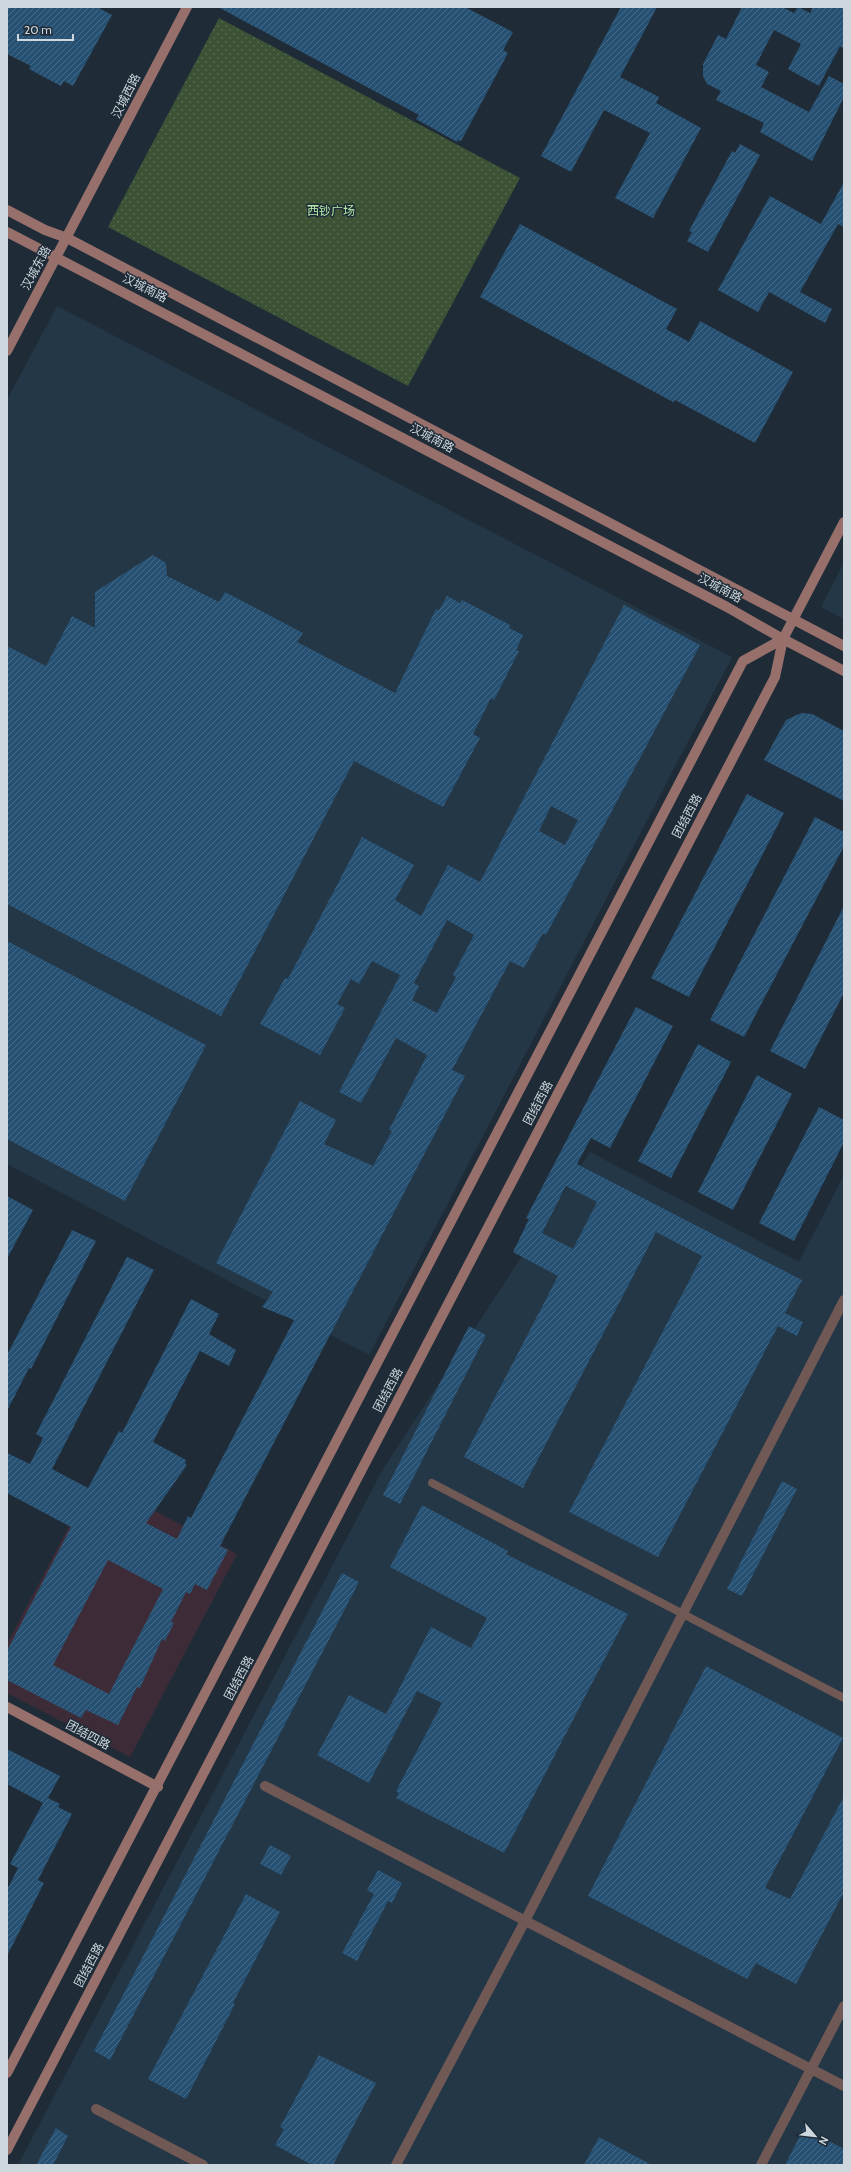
<svg xmlns="http://www.w3.org/2000/svg" width="851" height="2172" font-family="Cabin,'Noto Sans SC',sans-serif">
<defs>
<pattern id="grass-dots" width="8" height="8" patternUnits="userSpaceOnUse"><rect width="8" height="8" fill="#3b5235"/><path d="M2 2h.1M6 6h.1" fill="none" stroke="#566a52" stroke-width="1.8" stroke-linecap="round"/></pattern>
<pattern id="building-hatch" width="6" height="6" patternUnits="userSpaceOnUse"><rect width="6" height="6" fill="#275173"/><path d="M-1 1l2-2M0 6l6-6M5 7l2-2" fill="none" stroke="#456986"/></pattern>
</defs>
<rect width="100%" height="100%" fill="#1f2c38"/>
<path fill="#243747" d="M57,306l675,351 -363,698 -362,-191v-764z
M844,562v57l-23,-12z
M590,1152l209,110 45,-87v990h-826l365,-696z"/>
<path fill="#3d2c37" d="M94,1479l143,75 -107,203 -123,-64v-49z"/>
<path fill="url(#grass-dots)" d="M219,18l301,160 -112,208 -300,-159z"/>
<path fill="url(#building-hatch)" fill-rule="evenodd" d="M7,7h90l15,8 -39,71 -9,-5 -3,5 -32,-17 2,-3 -24,-12z
M218,7h247l48,25 -10,18 5,3 -47,88 -3,-1 -1,2 -41,-23 3,-4z
M621,7h36l-37,70 39,20 -3,6 45,25 -48,90 -38,-20 35,-65 -46,-23 -33,62 -30,-16z
M742,7h40l12,6 4,-6 12,6 3,-6h31v42l-4,-3 -21,40 -31,-17 13,-25 -27,-14 -18,35 13,7 -8,15 48,25 20,-36 15,8v13l-32,64 -52,-29 4,-9 -48,-23 5,-9 -14,-7 -4,-8v-12l15,-29 8,4z
M740,144l20,11 -52,97 -21,-11 5,-9 -3,-1 43,-80 3,2z
M844,182v45l-6,-3 -38,68 32,17 -7,14 -56,-31 -11,20 -40,-22 52,-94 51,28z
M520,224l157,85 -11,20 23,13 11,-21 93,51 -38,71 -80,-43 -2,2 -193,-105z
M153,555l13,8 1,13 52,26 6,-10 78,41 -6,9 98,51 41,-84 3,1 8,-14 13,7 2,-3 48,25 -1,3 14,7 -7,15 3,1 -25,49 -3,-2 -18,36 7,4 -37,69 -89,-46 -133,255 -214,-112v-258l39,20 26,-50 23,12v-36z
M624,605l76,40 -154,290 -3,-2 -19,35 -14,-7 -58,109 13,6 -245,470 8,4 -21,40 -12,-6 -5,10 -4,-2 -15,30 3,1 -9,18 -3,-2 -22,49 -3,-1 -19,38 -32,-15 -5,8 -74,-38v-29l64,-124 -64,-34v-40l23,11 13,-26 -7,-4 91,-177 5,2 22,11 -102,199 36,19 31,-57 3,2 69,-134 28,15 -10,20 27,16 -7,16 -29,-15 -47,91 33,18 -1,4 2,1 -41,58 31,16 11,-23 3,2 103,-198 -32,-13 11,-15 -57,-29 84,-162 36,19 -12,24 49,22 19,-35 -3,-1 38,-75 -31,-17 -35,65 -22,-11 61,-117 -28,-14 -13,23 -8,-5 -14,25 8,4 -25,47 -60,-31 25,-46 3,1 74,-142 52,28 -19,35 26,16 27,-51 32,17zM551,806l27,14 -13,25 -26,-14zM447,920l27,15 -21,40 3,2 -19,36 -25,-13 7,-14 -5,-3zM108,1560l55,29 -54,105 -56,-29z
M801,713l11,1 32,17v70l-80,-41 22,-40z
M747,794l37,19 -95,184 -38,-19z
M815,817l29,15v14l-100,191 -34,-17z
M844,906v87l-39,76 -35,-18z
M7,941l199,104 -81,156 -118,-62z
M636,1007l37,19 -63,122 -19,-10 -14,26 225,116 -17,33 18,9 -6,14 -19,-10 -120,231 -89,-45 133,-256 -46,-24 -133,256 -59,-31 94,-181 -45,-24 16,-33 -3,-1zM566,1186l31,16 -24,47 -31,-16z
M698,1044l33,18 -60,116 -33,-17z
M757,1075l35,19 -59,116 -35,-18z
M819,1107l25,13v22l-50,99 -35,-18z
M7,1196l26,14 -26,49z
M72,1230l24,11 -61,120 -4,8 -2,-1 -22,43v-56z
M469,1326l17,9 -86,169 -17,-9z
M782,1481l15,8 -55,107 -15,-7z
M422,1505l86,46 -2,3 33,17v-1l89,44 -124,239 -108,-55 3,-5 -3,-2 46,-88 -25,-12 -48,92 -52,-28 32,-60 37,19 45,-87 40,21 16,-30 -97,-51z
M342,1573l17,9 -249,478 -16,-9z
M706,1666l137,72 -78,150 25,11 54,-103v96l-48,92 -40,-21 -9,16 -159,-83z
M7,1749l53,27 -12,22 12,6 -2,3 14,7 -34,66 6,3 -37,73v-66l11,-22 -8,-4 33,-61 -36,-19z
M270,1845l21,11 -10,19 -21,-11z
M378,1870l24,13 -10,20 -4,-2 -31,60 -15,-8 32,-59 -7,-4z
M246,1894l34,18 -47,91 2,1 -49,95 -38,-20z
M319,2055l57,28 -43,82h-21l-37,-20 9,-16 -4,-2z
M56,2128l12,8 -15,29h-17z
M804,2128l40,21v16h-59z
M599,2137l53,28h-68z"/>
<g fill="none" stroke-linecap="round" stroke-linejoin="round">
<path stroke="#705855" stroke-width="8" d="M432,1483l412,215"/>
<path stroke="#705855" stroke-width="10" d="M265,1786l579,300
M96,2109l107,56
M396,2165l129,-244 319,-621
M761,2165l83,-159"/>
<path stroke="#97706c" stroke-width="10" d="M7,210l38,20 22,8 777,408
M7,232l720,375 56,32 61,32
M7,351l180,-344
M7,1707l151,80
M7,2073l736,-1412 40,-22
M7,2150l768,-1473 8,-38 61,-117"/>
</g>
<g text-anchor="middle" stroke-width="3" stroke-linejoin="round" paint-order="stroke">
<g font-size="12" fill="#ced7de" stroke="#1f2c38">
<text transform="translate(126 96) rotate(-63)" y="4">汉城西路</text>
<text transform="translate(36 268) rotate(-62)" y="4">汉城东路</text>
<text transform="translate(145 288) rotate(27)" y="4">汉城南路</text>
<text transform="translate(432 438) rotate(28)" y="4">汉城南路</text>
<text transform="translate(720 588) rotate(28)" y="4">汉城南路</text>
<text transform="translate(687 816) rotate(-62)" y="4">团结西路</text>
<text transform="translate(538 1103) rotate(-62)" y="4">团结西路</text>
<text transform="translate(388 1390) rotate(-62)" y="4">团结西路</text>
<text transform="translate(239 1678) rotate(-62)" y="4">团结西路</text>
<text transform="translate(88 1735) rotate(28)" y="4">团结四路</text>
<text transform="translate(89 1965) rotate(-62)" y="4">团结西路</text>
</g>
<g font-size="12" fill="#b7edab" stroke="#1f2c38">
<text x="331" y="215">西钞广场</text>
</g>
</g>
<rect width="851" height="2172" fill="none" stroke="#ced7de" stroke-width="16"/>
<g transform="translate(815 2136) rotate(118)" stroke="#1f2c38" stroke-width="3" paint-order="stroke">
<path d="M0-3L7 15L0 10L-7 15Z" fill="#ced7de"/>
<text y="-6" font-size="11" font-weight="bold" text-anchor="middle" fill="#ced7de">N</text>
</g>
<path d="M18 34v6h55v-6" fill="none" stroke="#ced7de" stroke-width="2"/>
<text x="24" y="34" font-size="12" fill="#ced7de" stroke="#1f2c38" stroke-width="3" paint-order="stroke">20 m</text>
</svg>
